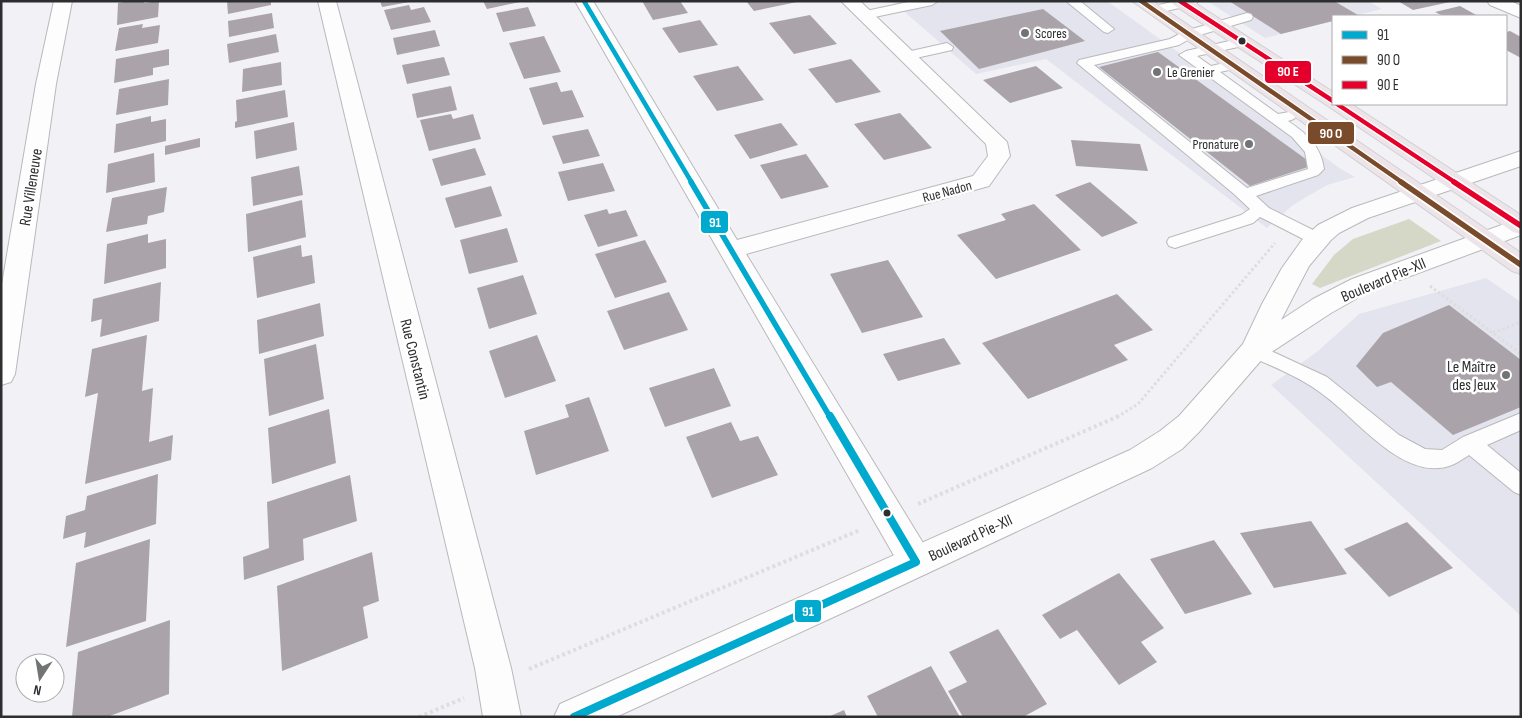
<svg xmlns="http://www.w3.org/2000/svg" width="1522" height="718" font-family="'Sofia Sans Condensed',sans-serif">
<rect width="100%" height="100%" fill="#f2f2f6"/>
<path fill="#e3e4ee" d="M892,1h215l234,168 14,8 -28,8 -34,20 -26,23 -221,-169 -70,15z
M1207,1h161l14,8 -29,7h-20v5l-68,17z
M1486,278l35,24v314l-250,-231 47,-34 41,-37z"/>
<path fill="#d5d7c7" d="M1409,219l32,22 -121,47 -8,-4 22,-29 19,-16z"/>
<path fill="#aba3aa" d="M129,1h15v2l15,-2 -1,16 -41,8 1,-22z
M227,1h44v4l-43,9z
M380,1h28l1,1 -27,5z
M483,1h37v1l-33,7z
M642,1h38l8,12 -35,7z
M746,1h51v1l-43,9z
M1229,1h105l24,14 -25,1v5l-52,13z
M1398,1h52v1l-37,8z
M409,5l2,5 13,-3 7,15 -40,8 -7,-20z
M1460,6l18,10h-35l-8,-4z
M528,7l8,19 -33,6 -7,-19z
M1043,9l42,32 -106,28 -39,-38z
M272,13l2,15 -45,9 -1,-16z
M810,15l27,29 -43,10 -25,-31z
M700,20l18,25 -39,8 -17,-25z
M143,24l-1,4 18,-3 -2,18 -43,8 4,-23z
M435,30l5,16 -43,9 -4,-17z
M1510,31l11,6v21l-15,-8v-18z
M276,34l3,18 -50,11 -2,-19z
M544,36l17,36 -37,7 -15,-36z
M169,49v16l-16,3v7l-39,8 2,-24z
M1158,52l156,113 -64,21 -151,-119z
M444,57l6,18 -43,9 -5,-19z
M851,59l30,33 -45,11 -28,-34z
M281,62l1,23 -40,7 1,-23z
M738,66l26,34 -47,11 -24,-35z
M1036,66l27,22 -53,15 -27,-23z
M169,79l-1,26 -52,10 3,-26z
M557,82l4,10 11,-2 12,27 -41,8 -14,-37z
M451,86l6,24 -40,8 -5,-24z
M285,90l3,27 -53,11v-6l2,-1 -1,-21z
M900,113l32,35 -48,12 -30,-36z
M451,114l2,5 20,-5 8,25 -52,12 -9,-31z
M151,116v6l15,-3v22l-52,12 2,-29z
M294,122l3,28 -41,9 -2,-28z
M781,123l17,22 -48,14 -16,-24z
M588,129l12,27 -37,8 -11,-28z
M200,138v9l-35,8v-9z
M1071,140l69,4 8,27 -72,-5z
M475,148l11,27 -45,11 -9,-27z
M154,153l1,29 -49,11 2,-29z
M806,154l23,33 -48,12 -21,-34z
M603,163l12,28 -47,10 -10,-29z
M299,166l4,29 -50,11 -2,-29z
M1090,182l48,41 -36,14 -47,-42z
M491,186l11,30 -47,12 -10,-30z
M167,187l-3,25 -16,4 -1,8 -41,8 6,-34z
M302,200l4,37 -58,15 -2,-38z
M1034,204l47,46 -85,29 -39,-44 49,-15 -5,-6z
M607,209l2,5 17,-4 12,26 -40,11 -14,-32z
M507,228l11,34 -49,12 -9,-34z
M148,234v9l18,-4v29l-62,16 3,-40z
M645,240l22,42 -52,16 -20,-44z
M301,245l1,12 10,-2 3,28 -58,15 -4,-41z
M888,260l35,57 -61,16 -32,-59z
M523,275l14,39 -48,15 -12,-41z
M161,282l-2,39 -59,16 2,-18 -11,3 2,-23z
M669,292l19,38 -64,20 -17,-39z
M1117,294l36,36 -39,15 14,15 -100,39 -46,-56z
M320,303l4,33 -65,18 -2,-34z
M1449,305l72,55v47l-68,28 -62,-53 -14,5 -21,-21 27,-33z
M147,335l-5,56 11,-3 -4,54 24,-7 -2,25 -86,24 13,-91 -13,4 7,-48z
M537,335l19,46 -51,17 -16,-47z
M944,338l17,26 -63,17 -15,-27z
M316,344l8,55 -55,17 -5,-57z
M714,368l17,38 -66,21 -16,-39z
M589,397l20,54 -73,24 -12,-44 45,-14 -4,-12z
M329,409l7,54 -64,21 -4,-56z
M731,422l9,19 18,-5 20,39 -66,23 -26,-61z
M158,474l-2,50 -72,24 2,-16 -23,7 3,-23 19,-6 2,-14z
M350,475l7,46 -54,18 1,21 -60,20 -1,-23 26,-9 -2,-46z
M1311,521l36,53 -73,14 -34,-55z
M1407,522l46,46 -64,29 -45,-48z
M150,539l-4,82 -80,26 10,-84z
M1214,540l38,54 -67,20 -35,-55z
M372,552l7,49 -16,6 5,31 -86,33 -5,-85z
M1119,573l45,55 -23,14 16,20 -38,23 -42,-55 -17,9 -18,-24z
M170,620l-1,74 -62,23h-35l6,-65z
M998,629l49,75 -24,13h-60l-15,-26 19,-9 -18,-30z
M931,666l29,51h-82l-11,-21z
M844,710l3,7h-19z"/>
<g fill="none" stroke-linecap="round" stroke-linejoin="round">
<g stroke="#b9b9bc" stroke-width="2">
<path id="service" d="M913,1h25l-6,4 -67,14 -6,-4 2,-3z
M1066,1h14l34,28 -6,4 -4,-1z
M1176,1h22l-2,3 -42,10 -6,-4 2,-3z
M1247,13l4,1 2,3 -2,3 -58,17 -14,8 -85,20 153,123 61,-19 -3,-17 -13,-15 -113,-82 7,-4 56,-13 5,1 1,3 -1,3 -50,11 14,10 22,-5 5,1 2,3 -2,3 -18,4 58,42 11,-2 5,1 2,3 -2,3 -6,2c18,12 33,25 36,48l-6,6 -62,21 13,12 54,27 2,4 -2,4 -6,2 -6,-2 -51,-26 -7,6 -72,23 -6,2 -6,-2 -2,-4 2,-4 72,-23 9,-6 -16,-15 -157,-131 2,-3 91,-21 15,-8z
M947,43l6,4 -1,3 -45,10 -7,-4 2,-3z
M1254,343l73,34 72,58 26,14 17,1 21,-13 58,-24v17l-34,15 34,28v22l-7,-3 -45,-37c-9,6 -19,13 -31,13 -41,4 -83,-50 -113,-72 -23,-18 -51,-29 -78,-41l-2,-5 2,-5z"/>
</g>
<g stroke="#b9b9bc" stroke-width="2">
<path id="minor" d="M54,1h18l-16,83 -41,290 -4,8 -10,3v-95l35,-206z
M318,1h18l175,667 10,49h-38l-8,-49z
M575,1h18l144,239 236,-64 15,-20 -2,-12 -145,-143h19l147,141 3,14 -21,30 -243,68 182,297 5,11 -5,11 -12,4 -12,-4z
M1487,1h24l10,5v12l-31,-13z"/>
</g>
<g stroke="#b9b9bc" stroke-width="2">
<path id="tertiary" d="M1521,151v15l-153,52 -29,15 -8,7 -22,26 -28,54 32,-21 39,-20 169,-61v17l-151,56 -39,22 -67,44 -65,75 -17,17 -30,19 -288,135 -248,114h-62l6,-13 570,-254 30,-19 19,-15 64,-72 19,-40 20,-36 20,-28 16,-15 34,-17z"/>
</g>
<g stroke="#d0d0d2" stroke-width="2">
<path id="primary" d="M1132,1h21l368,252v21l-9,-3z
M1171,1h21l141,91v12h18l170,111v19l-8,-2 -185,-126 -154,-101z"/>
</g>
<path stroke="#dedede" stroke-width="3" stroke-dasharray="2.5 2.5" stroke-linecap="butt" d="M1430,286l91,68
M1493,333l28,-11
M1117,417l21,-13 137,-161"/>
<path stroke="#dedede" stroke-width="4" stroke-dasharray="3 3" stroke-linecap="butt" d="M918,504l201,-88
M529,669l331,-139
M419,717l45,-19"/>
<use href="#service" fill="#fdfdfe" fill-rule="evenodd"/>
<use href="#minor" fill="#fdfdfe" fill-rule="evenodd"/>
<use href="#tertiary" fill="#fdfdfe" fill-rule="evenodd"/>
<use href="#primary" fill="#ece4e8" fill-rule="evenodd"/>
<g stroke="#fff" stroke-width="7">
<path id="bus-1-far2" d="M584,1l108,182"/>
</g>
<g stroke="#fff" stroke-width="9">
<path id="bus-1-far1" d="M691,182l139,235"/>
</g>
<g stroke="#fff" stroke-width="11">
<path id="bus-1" d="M574,717l342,-155 -86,-146"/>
</g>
<g stroke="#fff" stroke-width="7">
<path id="bus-2-far1" d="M1141,1l262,182"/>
</g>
<g stroke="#fff" stroke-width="9">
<path id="bus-2" d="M1401,182l120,83"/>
</g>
<g stroke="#fff" stroke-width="7">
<path id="bus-3-far1" d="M1180,1l153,100
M1337,104l119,79"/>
</g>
<g stroke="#fff" stroke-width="9">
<path id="bus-3" d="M1454,182l67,44"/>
</g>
<use href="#bus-1-far2" stroke="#00a9ce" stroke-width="4.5"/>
<use href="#bus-1-far1" stroke="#00a9ce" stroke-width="5.5"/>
<use href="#bus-1" stroke="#00a9ce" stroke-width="8"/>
<use href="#bus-2-far1" stroke="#7a4b2a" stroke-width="4.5"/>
<use href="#bus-2" stroke="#7a4b2a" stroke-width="5.5"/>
<use href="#bus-3-far1" stroke="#e4002b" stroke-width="4.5"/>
<use href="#bus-3" stroke="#e4002b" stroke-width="5.5"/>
</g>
<g fill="#727375" stroke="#fff" stroke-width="2">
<circle cx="1025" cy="33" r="5"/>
<circle cx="1157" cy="72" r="5"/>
<circle cx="1249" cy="144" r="5"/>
<circle cx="1506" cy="375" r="5"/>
</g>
<g fill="#2d2e30" stroke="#fff" stroke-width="2">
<circle cx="1242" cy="41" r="4.5"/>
<circle cx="887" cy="513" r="4.5"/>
</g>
<g text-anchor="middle" stroke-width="5" stroke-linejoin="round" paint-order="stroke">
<g font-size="14" fill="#2d2e30" stroke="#fff" text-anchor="start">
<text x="1035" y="38">Scores</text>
<text x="1167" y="77">Le Grenier</text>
<text x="1239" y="149" text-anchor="end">Pronature</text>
</g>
<g font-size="14" fill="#2d2e30" stroke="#fff">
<text transform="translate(947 191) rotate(-15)" y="5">Rue Nadon</text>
</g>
<g font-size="16" fill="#2d2e30" stroke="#fff">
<text transform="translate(30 187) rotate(-81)" y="6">Rue Villeneuve</text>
<text transform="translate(1383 279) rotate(-23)" y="6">Boulevard Pie-XII</text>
<text transform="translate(416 359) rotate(76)" y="6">Rue Constantin</text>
<text transform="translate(970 537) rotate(-25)" y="6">Boulevard Pie-XII</text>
</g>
<g font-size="16" fill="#2d2e30" stroke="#fff" text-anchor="end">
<text x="1496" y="372">Le Maître<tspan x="1496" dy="18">des Jeux</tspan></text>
</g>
</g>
<g stroke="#fff" stroke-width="2">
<rect x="1264" y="60" width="48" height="24" rx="5" fill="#e4002b"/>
<rect x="1307" y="121" width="48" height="24" rx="5" fill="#7a4b2a"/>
<rect x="700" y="210" width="29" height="24" rx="5" fill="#00a9ce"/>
<rect x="794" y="599" width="28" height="24" rx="5" fill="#00a9ce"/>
</g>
<g font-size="14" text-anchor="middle" font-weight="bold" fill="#fff">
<text x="1288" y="76">90 E</text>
<text x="1331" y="138">90 O</text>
<text x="715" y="227">91</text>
<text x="808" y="616">91</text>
</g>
<rect width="1522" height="718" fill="none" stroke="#2d2e30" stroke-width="5"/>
<rect x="1332" y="15" width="175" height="90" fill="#ffffff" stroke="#ababac"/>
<rect x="1342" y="31" width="25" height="8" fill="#00a9ce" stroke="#ababac"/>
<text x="1377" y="40" font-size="15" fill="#2d2e30">91</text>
<rect x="1342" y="56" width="25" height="8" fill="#7a4b2a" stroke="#ababac"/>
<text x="1377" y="65" font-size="15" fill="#2d2e30">90 O</text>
<rect x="1342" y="81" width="25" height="8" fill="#e4002b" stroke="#ababac"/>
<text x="1377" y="90" font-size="15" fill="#2d2e30">90 E</text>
<g transform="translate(40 678) rotate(192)"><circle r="24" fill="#ffffff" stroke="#ababac"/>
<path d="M0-4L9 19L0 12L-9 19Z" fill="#727375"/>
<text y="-8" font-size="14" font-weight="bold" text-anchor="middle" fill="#2d2e30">N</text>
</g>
</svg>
